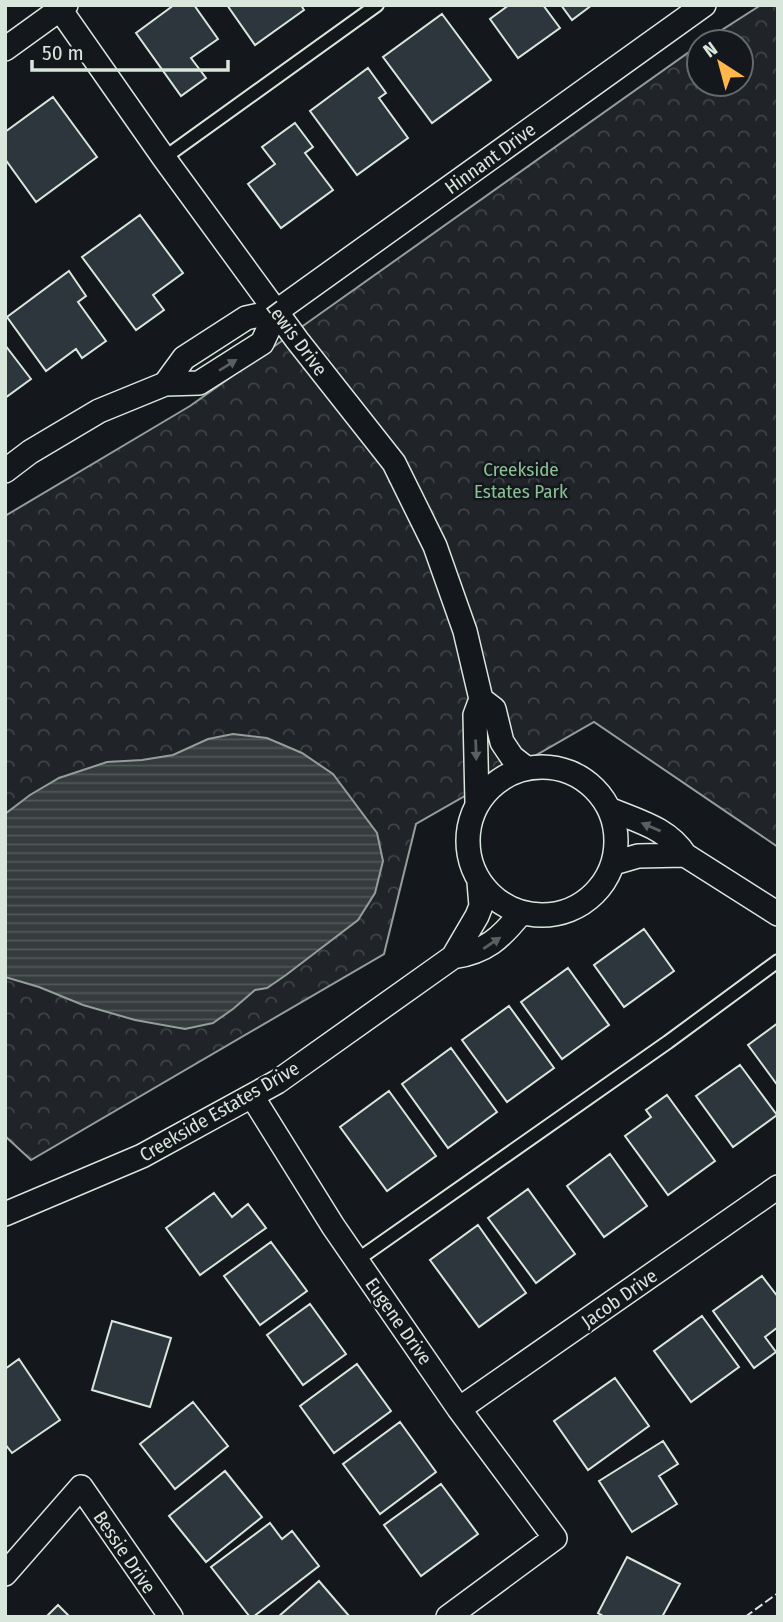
<svg xmlns="http://www.w3.org/2000/svg" width="783" height="1622" font-family="'Fira Sans Condensed',sans-serif">
<defs>
<pattern id="park-crowns" width="20" height="18" patternUnits="userSpaceOnUse" patternTransform="scale(1.75)"><rect width="20" height="18" fill="#202428"/><path d="M2 6a3 3 0 1 1 6 0M12 15a3 3 0 1 1 6 0" fill="none" stroke="#404447"/></pattern>
<pattern id="water-rules" width="6" height="5" patternUnits="userSpaceOnUse" patternTransform="scale(1.75)"><rect width="6" height="5" fill="#363b3e"/><path d="M0 2.5h6" fill="none" stroke="#525759"/></pattern>
</defs>
<rect width="100%" height="100%" fill="#14181c"/>
<path fill="url(#park-crowns)" stroke="#939e99" stroke-width="2" d="M761,5h17v842l-184,-125 -178,102 -32,130 -353,206 -26,-24v-620l185,-110 509,-361v39h42v-42h-38z"/>
<path fill="url(#water-rules)" stroke="#939e99" stroke-width="2" d="M233,734l34,4 35,15 31,21 44,59 6,28 -8,32 -17,27 -72,55 -19,13 -12,2 -22,19 -20,14 -28,6 -50,-9 -52,-15 -44,-18 -34,-10v-163l25,-19 29,-17 48,-16 35,-2 31,-5 35,-16z"/>
<path fill="#2c363c" stroke="#d8e6dc" stroke-width="2" d="M174,5h20l24,34 -27,19 15,20 -25,18 -45,-63z
M227,5h74l3,5 -49,35z
M509,5h34l17,23 -42,30 -28,-39z
M561,5h31l-20,15z
M442,14l49,66 -59,43 -49,-66z
M368,68l18,25 -7,5 29,40 -51,37 -47,-64z
M53,97l44,60 -61,45 -31,-43v-27z
M295,123l18,24 -8,6 28,37 -52,38 -33,-44 27,-20 -13,-17z
M140,215l43,58 -30,22 11,15 -28,20 -54,-73z
M69,271l17,25 -8,6 28,39 -24,17 -6,-9 -30,22 -39,-54z
M5,345l26,34 -26,19z
M644,929l30,42 -50,36 -30,-42z
M568,968l41,57 -47,34 -41,-57z
M509,1006l45,62 -47,34 -45,-62z
M778,1023v63l-30,-41z
M451,1048l46,64 -49,36 -46,-64z
M740,1065l37,50 -44,32 -37,-51z
M389,1091l47,65 -49,35 -47,-64z
M667,1095l48,66 -47,34 -43,-59 26,-19 -5,-7z
M610,1154l37,52 -43,31 -37,-51z
M528,1189l47,65 -39,29 -48,-65z
M214,1193l18,24 16,-13 18,24 -66,47 -34,-47z
M478,1225l48,68 -47,34 -49,-67z
M271,1242l36,49 -47,34 -36,-49z
M762,1276l16,21v30l-13,10 11,15 -22,16 -41,-57z
M310,1304l36,50 -43,31 -36,-50z
M702,1316l37,51 -48,35 -37,-51z
M112,1321l59,17 -21,69 -58,-17z
M19,1359l41,61 -48,33 -7,-9v-75z
M357,1364l34,47 -57,42 -34,-47z
M615,1378l34,48 -61,44 -34,-49z
M193,1402l35,44 -53,43 -35,-45z
M400,1422l36,50 -56,42 -37,-50z
M663,1441l15,23 -19,12 18,28 -45,28 -33,-51z
M225,1471l37,46 -56,45 -37,-46z
M441,1484l37,50 -57,42 -37,-51z
M270,1523l12,16 10,-8 27,35 -66,51h-3l-39,-50z
M627,1557l53,27 -18,33h-57l-7,-4z
M319,1581l31,36h-72z
M58,1605l12,12h-24z"/>
<g fill="none" stroke-linecap="round" stroke-linejoin="round">
<g stroke="#d8e6dc" stroke-width="16">
<path id="service" d="M164,158l213,-153
M357,1260l311,-218 110,-81"/>
</g>
<g stroke="#d8e6dc" stroke-width="26">
<path id="minor" d="M57,5l107,153 133,182 97,123 41,83 30,85 16,68 -6,16 2,88
M5,49l61,-44
M165,384l19,-26 62,-40 31,-7 427,-306
M5,471l25,-19 69,-41 66,-27 34,-1 63,-40 15,-32
M481,699l13,10 8,33 10,15 14,11
M468 841a74 74 0 1 1 148 0a74 74 0 1 1-148 0Z
M609,809c28,12 59,19 76,46l93,59
M614,863l24,-7 47,-1
M453,957c33,-5 48,-19 68,-44
M252,1096l81,130 126,183 96,129 -107,79
M5,1214l137,-58 135,-74 176,-125 24,-41 4,-10 -2,-24
M459,1409l319,-222
M5,1574l76,-87 90,130"/>
</g>
<use href="#service" stroke="#14181c" stroke-width="12"/>
<use href="#minor" stroke="#14181c" stroke-width="23"/>
<path stroke="#d8e6dc" stroke-width="2" stroke-dasharray="9 3.5" stroke-linecap="butt" d="M745,1617l33,-24"/>
</g>
<defs><path id="oneway-solid" d="M-6-.8H1V-3.2L6.5 0L1 3.2V.8H-6Z" transform="scale(1.75)"/></defs>
<g fill="#59605f">
<use href="#oneway-solid" transform="translate(228 365) rotate(-32)"/>
<use href="#oneway-solid" transform="translate(476 750) rotate(88)"/>
<use href="#oneway-solid" transform="translate(651 827) rotate(-157)"/>
<use href="#oneway-solid" transform="translate(492 943) rotate(-34)"/>
</g>
<g text-anchor="middle" stroke-width="5" stroke-linejoin="round" paint-order="stroke">
<g font-size="19" fill="#d8e6dc" stroke="#14181c">
<text transform="translate(490 158) rotate(-36)" y="7">Hinnant Drive</text>
<text transform="translate(297 338) rotate(53)" y="7">Lewis Drive</text>
<text transform="translate(219 1111) rotate(-30)" y="7">Creekside Estates Drive</text>
<text transform="translate(619 1298) rotate(-35)" y="7">Jacob Drive</text>
<text transform="translate(399 1321) rotate(55)" y="7">Eugene Drive</text>
<text transform="translate(125 1552) rotate(56)" y="7">Bessie Drive</text>
</g>
<g font-size="19" fill="#8ac095" stroke="#14181c">
<text x="521" y="476">Creekside<tspan x="521" dy="22">Estates Park</tspan></text>
</g>
</g>
<rect width="783" height="1622" fill="none" stroke="#d8e6dc" stroke-width="14"/>
<g transform="translate(720 63) rotate(324)"><circle r="33" fill="#14181c" stroke="#626a69" stroke-width="2"/>
<path d="M0-5L12 26L0 18L-12 26Z" fill="#ffb74d"/>
<text y="-10" font-size="19" font-weight="bold" text-anchor="middle" fill="#d8e6dc">N</text>
</g>
<path d="M32 60v10h196v-10" fill="none" stroke="#d8e6dc" stroke-width="3.5"/>
<text x="42" y="60" font-size="21" fill="#d8e6dc" stroke="#14181c" stroke-width="5" paint-order="stroke">50 m</text>
</svg>
